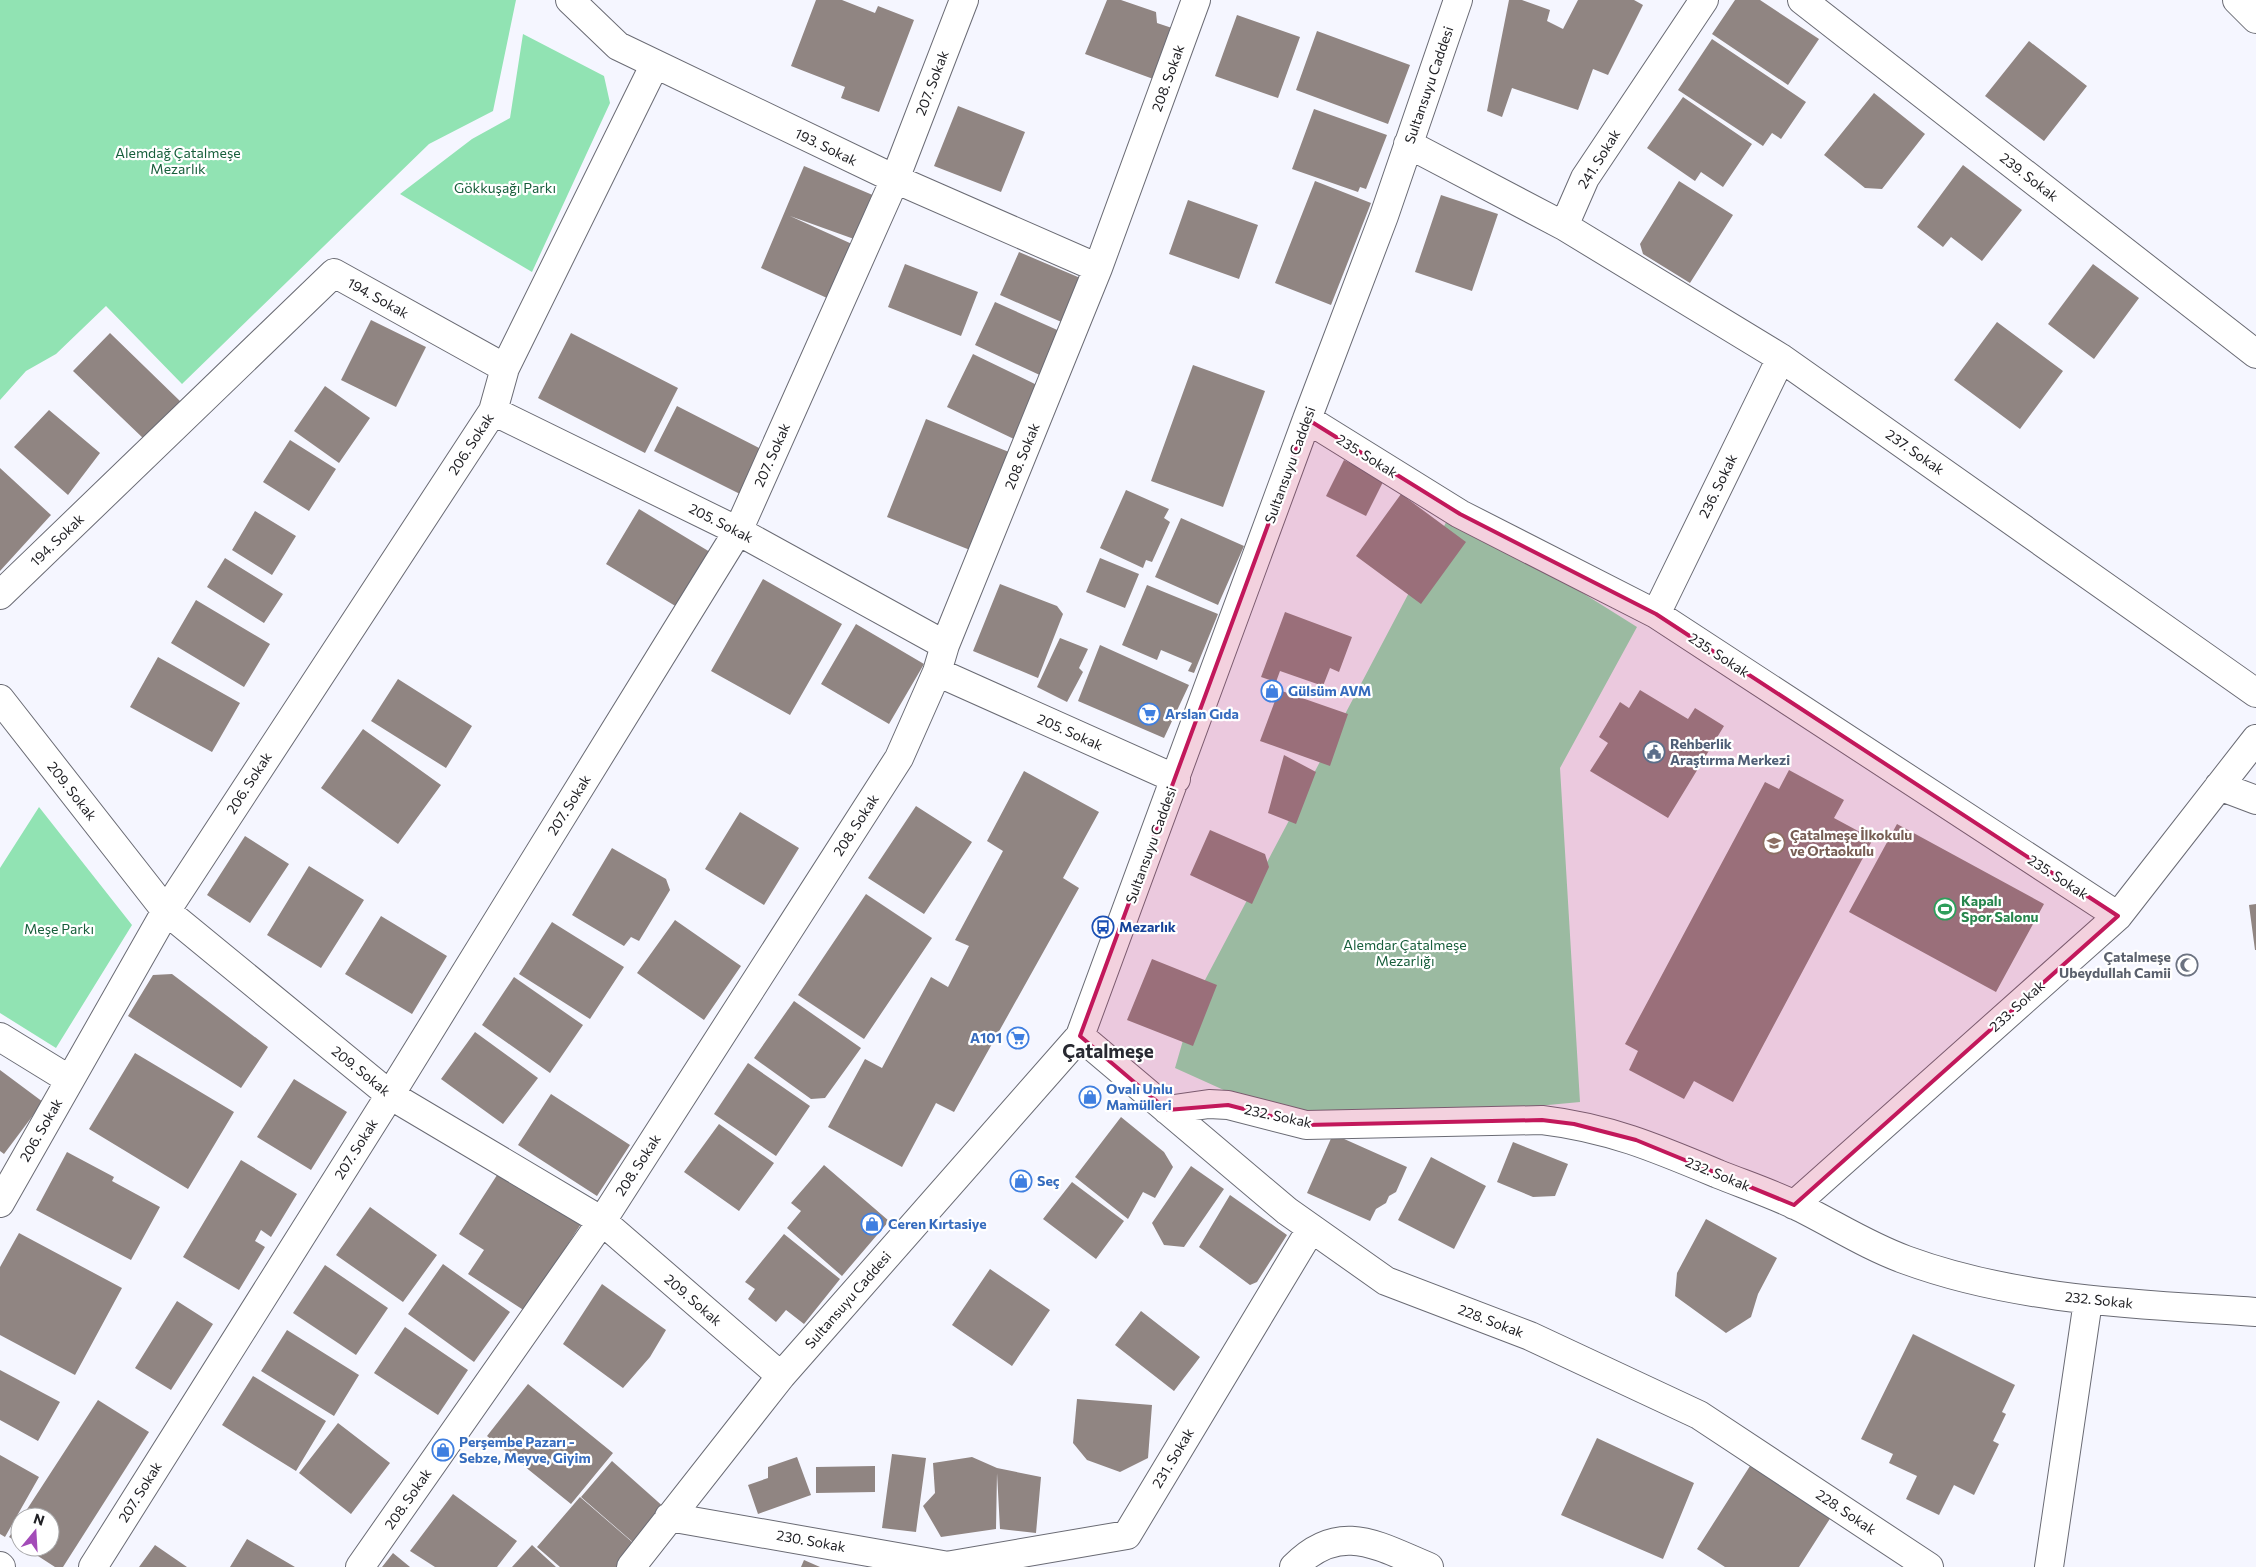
<svg xmlns="http://www.w3.org/2000/svg" width="2256" height="1567" font-family="Commissioner,sans-serif">
<rect width="100%" height="100%" fill="#f5f6ff"/>
<path fill="#91e3b3" d="M0,0h516l-23,111 -64,33 -247,240 -76,-78 -50,48 -30,17 -26,29z
M523,34l81,42 6,27 -78,169 -132,-78 72,-55 38,-21z
M1452,511l185,116 -77,141 20,334 -272,26 -133,-60 20,-69z
M39,807l93,118 -76,123 -56,-35v-145z"/>
<path fill="#908582" d="M816,0h26l33,13 3,-7 36,14 -35,92 -38,-14 4,-11 -54,-21z
M1107,0h14l35,12 1,11 18,6 -19,51 -71,-26z
M1509,0h13l28,10 -3,11 16,8 15,-29h56l9,5 -35,70 -15,-6 -15,41 -66,-22 -10,29 -15,-6z
M1735,0h25l59,39 -31,46 -76,-51z
M1237,15l63,22 -22,61 -63,-22z
M1317,31l93,34 -22,59 -92,-34z
M1712,39l94,63 -25,37 -9,-6 -9,13 -85,-56z
M2029,41l58,45 -43,55 -59,-45z
M1874,93l51,41 -43,55 -17,-1 -41,-33z
M1683,97l69,47 -29,43 -22,-15 -6,9 -48,-33z
M958,106l67,26 -24,60 -67,-26z
M1314,109l73,26 -21,54 -6,-2 -2,5 -66,-23z
M1963,165l59,45 -40,51 -31,-24 -8,10 -26,-20z
M804,166l71,30 -21,43 -64,-23 62,28 -25,54 -66,-30z
M1315,181l56,22 -40,102 -56,-22z
M1679,181l54,34 -43,68 -47,-29 -3,-10z
M1441,195l57,19 -26,77 -57,-19z
M1188,200l70,25 -19,54 -70,-25z
M1019,252l66,28 -19,44 -66,-29z
M905,264l73,28 -17,44 -73,-29z
M2093,264l46,34 -45,61 -46,-35z
M995,302l69,31 -20,44 -69,-32z
M371,320l55,27 -30,60 -55,-27z
M1997,322l66,49 -43,58 -66,-49z
M110,333l71,69 -36,38 -72,-69z
M571,333l107,55 -33,65 -107,-55z
M973,354l68,33 -25,53 -69,-33z
M1193,365l72,26 -42,116 -72,-26z
M325,386l45,32 -31,45 -45,-32z
M677,406l90,46 -23,44 -90,-45z
M49,410l51,43 -32,42 -54,-48z
M926,419l83,33 -39,98 -83,-33z
M290,440l46,29 -27,42 -46,-29z
M1344,460l40,20 -18,36 -40,-20z
M0,468l51,47 -51,56z
M1126,490l43,19 -5,9 6,4 -18,40 -6,-2 -3,8 -43,-20z
M1401,494l65,48 -45,62 -65,-48z
M639,509l71,43 -33,55 -71,-43z
M255,511l41,25 -24,39 -40,-25z
M1181,518l63,28 -26,59 -63,-28z
M225,558l58,36 -19,29 -57,-36z
M1100,558l39,16 -14,34 -39,-16z
M763,579l79,45 -52,91 -79,-44z
M1000,584l57,22 6,8 -25,64 -65,-27z
M1147,585l71,29 -24,59 -6,-2 4,-8 -31,-13 -4,10 -35,-15z
M196,600l74,44 -26,43 -73,-44z
M1285,612l67,25 -13,35 -9,-4 -7,18 -43,-15 -4,11 -15,-5z
M856,624l68,40 -35,60 -68,-40z
M1060,638l28,11 -9,19 4,4 -16,30 -30,-15z
M1100,645l89,40 -25,53 -86,-37z
M158,657l82,46 -28,49 -82,-45z
M398,679l74,47 -26,42 -75,-47z
M1279,690l69,24 -18,52 -70,-25z
M1640,690l48,29 7,-11 29,18 -56,92 -78,-47 18,-28 -9,-6 21,-35 9,6z
M363,729l78,56 -43,59 -77,-56z
M1284,755l32,17 -20,52 -28,-11z
M1789,770l55,30 -10,18 39,21 -140,263 -39,-21 -10,18 -55,-29 9,-19 -13,-7 140,-262 14,7z
M1024,771l75,41 -36,66 16,10 -125,224 -18,-9 -34,64 -74,-40 37,-68 17,9 49,-91 17,10 21,-41 -14,-6 48,-89 -16,-10z
M916,806l56,36 -48,72 -56,-36z
M740,812l59,36 -35,57 -59,-36z
M1897,824l147,80 -48,88 -147,-80z
M1210,830l55,24 4,13 -17,37 -62,-29z
M245,836l44,28 -39,59 -43,-28z
M612,848l54,31 4,11 -31,51 -8,-4 -7,9 -52,-31z
M309,866l55,34 -43,68 -54,-33z
M866,894l66,44 -68,101 -66,-44z
M2256,904v46h-1l-6,-45z
M381,916l66,40 -35,58 -67,-40z
M675,920l66,46 -37,54 -67,-47z
M552,922l72,45 -34,52 -71,-45z
M1152,959l65,26 -24,61 -66,-26z
M172,974l96,73 -27,41 -113,-72 25,-41z
M514,977l69,48 -33,48 -68,-48z
M794,1001l67,47 -36,50 -14,1 -57,-41z
M475,1032l63,46 -35,46 -62,-45z
M135,1053l99,59 -46,77 -99,-60z
M748,1063l62,43 -34,50 -62,-42z
M0,1070l43,32 -39,52 -4,-3z
M294,1079l53,33 -36,58 -54,-33z
M551,1094l79,51 -33,51 -79,-51z
M1121,1117l43,35 9,15 -18,31 -12,-6 -15,27 -53,-42z
M719,1124l55,39 -35,48 -55,-39z
M1333,1134l74,33 -11,25 -7,4 -3,7 -10,6 -6,12 -63,-28z
M1513,1142l55,22 -13,32 -22,1 -36,-15z
M67,1152l47,25 -2,4 48,26 -29,53 -95,-50z
M1431,1157l55,29 -32,63 -56,-29z
M241,1160l56,34 -26,43 -10,-7 -6,11 10,6 -26,43 -56,-33z
M824,1165l65,56 -47,55 -55,-48 14,-17 -10,-8z
M1191,1166l33,23 -40,58 -20,-2 -12,-22z
M499,1172l82,52 -56,87 -57,-37 16,-24 -25,-16z
M1072,1182l52,39 -28,38 -53,-40z
M1230,1195l57,40 -30,47 -7,3 -51,-38z
M370,1207l67,48 -34,47 -67,-47z
M1706,1219l71,39 -19,36 -7,23 -25,16 -51,-37 2,-23z
M19,1233l103,55 -47,87 -75,-40v-68z
M784,1234l56,45 -36,45 -18,-14 -10,12 -28,-23 7,-10 -10,-7z
M443,1264l67,48 -36,50 -66,-48z
M325,1265l63,43 -32,47 -63,-42z
M990,1269l60,41 -38,56 -60,-41z
M602,1284l64,46 -16,27 -27,31 -60,-44z
M177,1301l36,23 -42,66 -36,-22z
M1141,1311l59,46 -26,34 -59,-46z
M405,1327l63,43 -30,45 -64,-42z
M287,1330l72,45 -25,41 -73,-45z
M1913,1334l102,51 -13,27 4,2 -13,27 6,3 -25,51 -20,-10 -15,30 -33,-16 11,-23 -28,-13 4,-9 -32,-15z
M0,1370l60,32 -22,39 -38,-21z
M253,1376l73,45 -30,50 -74,-46z
M528,1384l85,69 -42,51 -84,-68z
M1077,1399l75,6 -4,53 -28,14 -33,-12 -14,-17z
M98,1400l51,32 -86,135h-8l-31,-20h26v-30h-28z
M338,1423l52,40 -39,51 -52,-41z
M1597,1438l97,45 -31,76 -102,-44z
M892,1454l34,4 -10,74 -34,-4z
M0,1455l39,22 -34,60 -5,-3z
M797,1457l14,38 -53,19 -10,-29 20,-7v-11z
M972,1457l25,11 44,9 -5,56 -36,-4 -3,-56 -1,56 -55,8 -18,-31 12,-13 -2,-30z
M612,1461l54,48 -31,35 -54,-47z
M875,1466v26l-59,1v-26z
M1750,1466l81,51 -32,50h-74l-28,-18z
M453,1494l64,47 -20,26h-62l-25,-16z
M580,1497l59,51 -17,19h-62l-23,-20z
M20,1521v23l-11,-7z
M247,1539l48,28h-65z
M155,1545l32,22h-48z
M532,1545l24,22h-44z
M393,1553l17,14h-28z
M804,1560l16,7h-19z"/>
<g fill="none" stroke-linecap="round" stroke-linejoin="round">
<g stroke="#6a6b74" stroke-width="30">
<path id="minor" d="M570,0l48,46 277,133 203,89
M1802,0l454,354
M2237,0l19,19
M1408,144l156,82 21,-48 119,-178
M1564,226l217,132 475,335
M493,411l245,120 207,114
M1307,419l153,95 196,100 462,302
M0,595l334,-322 171,95 150,-304
M1656,614l125,-256
M937,672l239,107
M0,699l166,212 224,184 212,126 179,155
M2219,786l37,14
M1080,1036l207,175 99,70 144,55 169,79 230,152
M0,1037l70,43
M1167,1110l42,-6 19,1 78,20 236,-5c67,8 114,28 176,54 25,10 52,19 77,31 37,18 72,41 111,55 112,41 232,44 350,52
M0,1203l166,-292 327,-500 12,-43
M1794,1205l324,-289 138,-177
M669,1517l285,50
M952,1565l175,-30 184,-306
M0,1566l1,1
M93,1567l297,-472 348,-564 157,-352 69,-179
M360,1567l242,-346 297,-463 38,-86 8,-27 153,-377 98,-268
M631,1567l150,-191 299,-340 227,-617 77,-203 74,-216
M1294,1567c46,-47 84,-21 135,0
M2049,1567l39,-266"/>
</g>
<use href="#minor" stroke="#fff" stroke-width="28"/>
</g>
<path fill="#c2185b" fill-opacity="0.2" stroke="#c2185b" stroke-width="4" stroke-linejoin="round" d="M1307,419l153,95 196,100 462,302 -324,289 -158,-65 -62,-16 -32,-4 -236,5 -78,-20 -61,5 -87,-74z"/>
<defs>
<g id="shop-ring" transform="scale(1.125)"><circle r="9.5" fill="#fff" stroke="#3f7fe0" stroke-width="1.5"/><path d="M-5-2.5h2.3a2.7 3.5 0 0 1 5.4 0H5L5.5 6h-11ZM-1.5-2.5h3a1.5 2.3 0 0 0-3 0Z" fill="#3f7fe0"/></g>
<g id="supermarket-ring" transform="scale(1.125)"><circle r="9.5" fill="#fff" stroke="#3f7fe0" stroke-width="1.5"/><path d="M-6-5.5h2.5l.6 2H6L4.5 2H-2.5L-4.4-4H-6ZM-1.5 3.2a1.3 1.3 0 1 0 .1 0ZM3 3.2a1.3 1.3 0 1 0 .1 0Z" fill="#3f7fe0"/></g>
<g id="civic-ring" transform="scale(1.125)"><circle r="9.5" fill="#fff" stroke="#5c6f8a" stroke-width="1.5"/><path d="M-.6-6.5H3V-4.5H.6V-3L4-1V1h2V6H-6V1h2V-1L-.6-3ZM-1.2 2.5V6h2.4V2.5Z" fill="#5c6f8a"/></g>
<g id="school-ring" transform="scale(1.125)"><circle r="9.5" fill="#fff" stroke="#8d6e63" stroke-width="1.5"/><path d="M0-5L7-2L0 1L-7-2ZM-4 1L0 2.5L4 1V4Q0 6-4 4Z" fill="#8d6e63"/></g>
<g id="stadium-ring" transform="scale(1.125)"><circle r="9.5" fill="#fff" stroke="#2e9e5b" stroke-width="1.5"/><path d="M0-5a6.5 5 0 1 0 0 10a6.5 5 0 1 0 0-10ZM-3.5-1.8h7v3.6h-7Z" fill="#2e9e5b"/></g>
<g id="bus-ring" transform="scale(1.125)"><circle r="9.5" fill="#fff" stroke="#1a4fb4" stroke-width="1.5"/><path d="M-5-6H5V4H4V6H2V4H-2V6H-4V4H-5ZM-3.5-4V0h7V-4ZM-3.5 1.2v1.5H-2V1.2ZM2 1.2v1.5H3.5V1.2Z" fill="#1a4fb4"/></g>
<g id="mosque-ring" transform="scale(1.125)"><circle r="9.5" fill="#fff" stroke="#6b7280" stroke-width="1.5"/><path d="M3.5-4.9A6 6 0 1 0 3.5 4.9A5 5 0 1 1 3.5-4.9Z" fill="#6b7280"/></g>
</defs>
<g fill-rule="evenodd">
<use href="#shop-ring" x="1272" y="691"/>
<use href="#supermarket-ring" x="1149" y="714"/>
<use href="#civic-ring" x="1654" y="752"/>
<use href="#school-ring" x="1774" y="843"/>
<use href="#stadium-ring" x="1945" y="909"/>
<use href="#bus-ring" x="1103" y="927"/>
<use href="#mosque-ring" x="2187" y="965"/>
<use href="#supermarket-ring" x="1018" y="1038"/>
<use href="#shop-ring" x="1090" y="1097"/>
<use href="#shop-ring" x="1021" y="1181"/>
<use href="#shop-ring" x="872" y="1224"/>
<use href="#shop-ring" x="443" y="1450"/>
</g>
<g text-anchor="middle" stroke-width="4.5" stroke-linejoin="round" paint-order="stroke">
<g font-size="14" fill="#212125" stroke="#fff">
<text transform="translate(1168 78) rotate(-70)" y="5">208. Sokak</text>
<text transform="translate(932 83) rotate(-69)" y="5">207. Sokak</text>
<text transform="translate(1429 85) rotate(-71)" y="5">Sultansuyu Caddesi</text>
<text transform="translate(826 147) rotate(26)" y="5">193. Sokak</text>
<text transform="translate(1599 159) rotate(-58)" y="5">241. Sokak</text>
<text transform="translate(2029 177) rotate(38)" y="5">239. Sokak</text>
<text transform="translate(378 298) rotate(29)" y="5">194. Sokak</text>
<text transform="translate(471 444) rotate(-57)" y="5">206. Sokak</text>
<text transform="translate(1915 452) rotate(35)" y="5">237. Sokak</text>
<text transform="translate(772 455) rotate(-66)" y="5">207. Sokak</text>
<text transform="translate(1022 456) rotate(-68)" y="5">208. Sokak</text>
<text transform="translate(1367 456) rotate(32)" y="5">235. Sokak</text>
<text transform="translate(1290 465) rotate(-70)" y="5">Sultansuyu Caddesi</text>
<text transform="translate(1718 486) rotate(-64)" y="5">236. Sokak</text>
<text transform="translate(721 523) rotate(27)" y="5">205. Sokak</text>
<text transform="translate(57 540) rotate(-44)" y="5">194. Sokak</text>
<text transform="translate(1719 655) rotate(33)" y="5">235. Sokak</text>
<text transform="translate(1070 732) rotate(24)" y="5">205. Sokak</text>
<text transform="translate(249 783) rotate(-57)" y="5">206. Sokak</text>
<text transform="translate(72 791) rotate(52)" y="5">209. Sokak</text>
<text transform="translate(569 805) rotate(-58)" y="5">207. Sokak</text>
<text transform="translate(856 825) rotate(-57)" y="5">208. Sokak</text>
<text transform="translate(1151 845) rotate(-70)" y="5">Sultansuyu Caddesi</text>
<text transform="translate(2058 877) rotate(33)" y="5">235. Sokak</text>
<text transform="translate(2017 1006) rotate(-42)" y="5">233. Sokak</text>
<text transform="translate(361 1071) rotate(39)" y="5">209. Sokak</text>
<text transform="translate(1278 1116) rotate(12)" y="5">232. Sokak</text>
<text transform="translate(41 1130) rotate(-60)" y="5">206. Sokak</text>
<text transform="translate(356 1149) rotate(-58)" y="5">207. Sokak</text>
<text transform="translate(638 1165) rotate(-57)" y="5">208. Sokak</text>
<text transform="translate(1718 1174) rotate(22)" y="5">232. Sokak</text>
<text transform="translate(693 1300) rotate(41)" y="5">209. Sokak</text>
<text transform="translate(848 1300) rotate(-49)" y="5">Sultansuyu Caddesi</text>
<text transform="translate(2099 1300) rotate(6)" y="5">232. Sokak</text>
<text transform="translate(1491 1321) rotate(21)" y="5">228. Sokak</text>
<text transform="translate(1173 1458) rotate(-59)" y="5">231. Sokak</text>
<text transform="translate(140 1492) rotate(-58)" y="5">207. Sokak</text>
<text transform="translate(408 1499) rotate(-55)" y="5">208. Sokak</text>
<text transform="translate(1846 1512) rotate(34)" y="5">228. Sokak</text>
<text transform="translate(811 1541) rotate(10)" y="5">230. Sokak</text>
</g>
<g font-size="14" fill="#175e3b" stroke="#fff">
<text x="178" y="158">Alemdağ Çatalmeşe<tspan x="178" dy="16">Mezarlık</tspan></text>
<text x="505" y="193">Gökkuşağı Parkı</text>
<text x="59" y="934">Meşe Parkı</text>
<text x="1405" y="950">Alemdar Çatalmeşe<tspan x="1405" dy="16">Mezarlığı</tspan></text>
</g>
<g font-size="14" font-weight="bold" fill="#366cbe" stroke="#fff" text-anchor="start">
<text x="1288" y="696">Gülsüm AVM</text>
<text x="1165" y="719">Arslan Gıda</text>
<text x="1002" y="1043" text-anchor="end">A101</text>
<text x="1106" y="1094">Ovalı Unlu<tspan x="1106" dy="16">Mamülleri</tspan></text>
<text x="1037" y="1186">Seç</text>
<text x="888" y="1229">Ceren Kırtasiye</text>
<text x="459" y="1447">Perşembe Pazarı -<tspan x="459" dy="16">Sebze, Meyve, Giyim</tspan></text>
</g>
<g font-size="14" font-weight="bold" fill="#4e5e75" stroke="#fff" text-anchor="start">
<text x="1670" y="749">Rehberlik<tspan x="1670" dy="16">Araştırma Merkezi</tspan></text>
</g>
<g font-size="14" font-weight="bold" fill="#785e54" stroke="#fff" text-anchor="start">
<text x="1790" y="840">Çatalmeşe İlkokulu<tspan x="1790" dy="16">ve Ortaokulu</tspan></text>
</g>
<g font-size="14" font-weight="bold" fill="#27864d" stroke="#fff" text-anchor="start">
<text x="1961" y="906">Kapalı<tspan x="1961" dy="16">Spor Salonu</tspan></text>
</g>
<g font-size="14" font-weight="bold" fill="#164399" stroke="#fff" text-anchor="start">
<text x="1119" y="932">Mezarlık</text>
</g>
<g font-size="14" font-weight="bold" fill="#5b616d" stroke="#fff" text-anchor="end">
<text x="2171" y="962">Çatalmeşe<tspan x="2171" dy="16">Ubeydullah Camii</tspan></text>
</g>
<g font-size="19" font-weight="bold" fill="#282931" stroke="#fff">
<text x="1108" y="1058">Çatalmeşe</text>
</g>
</g>
<g transform="translate(35 1532) rotate(18)"><circle r="24" fill="#ffffff" stroke="#a6a6a8"/>
<path d="M0-4L9 19L0 12L-9 19Z" fill="#a34bb8"/>
<text y="-8" font-size="14" font-weight="bold" text-anchor="middle" fill="#212125">N</text>
</g>
</svg>
